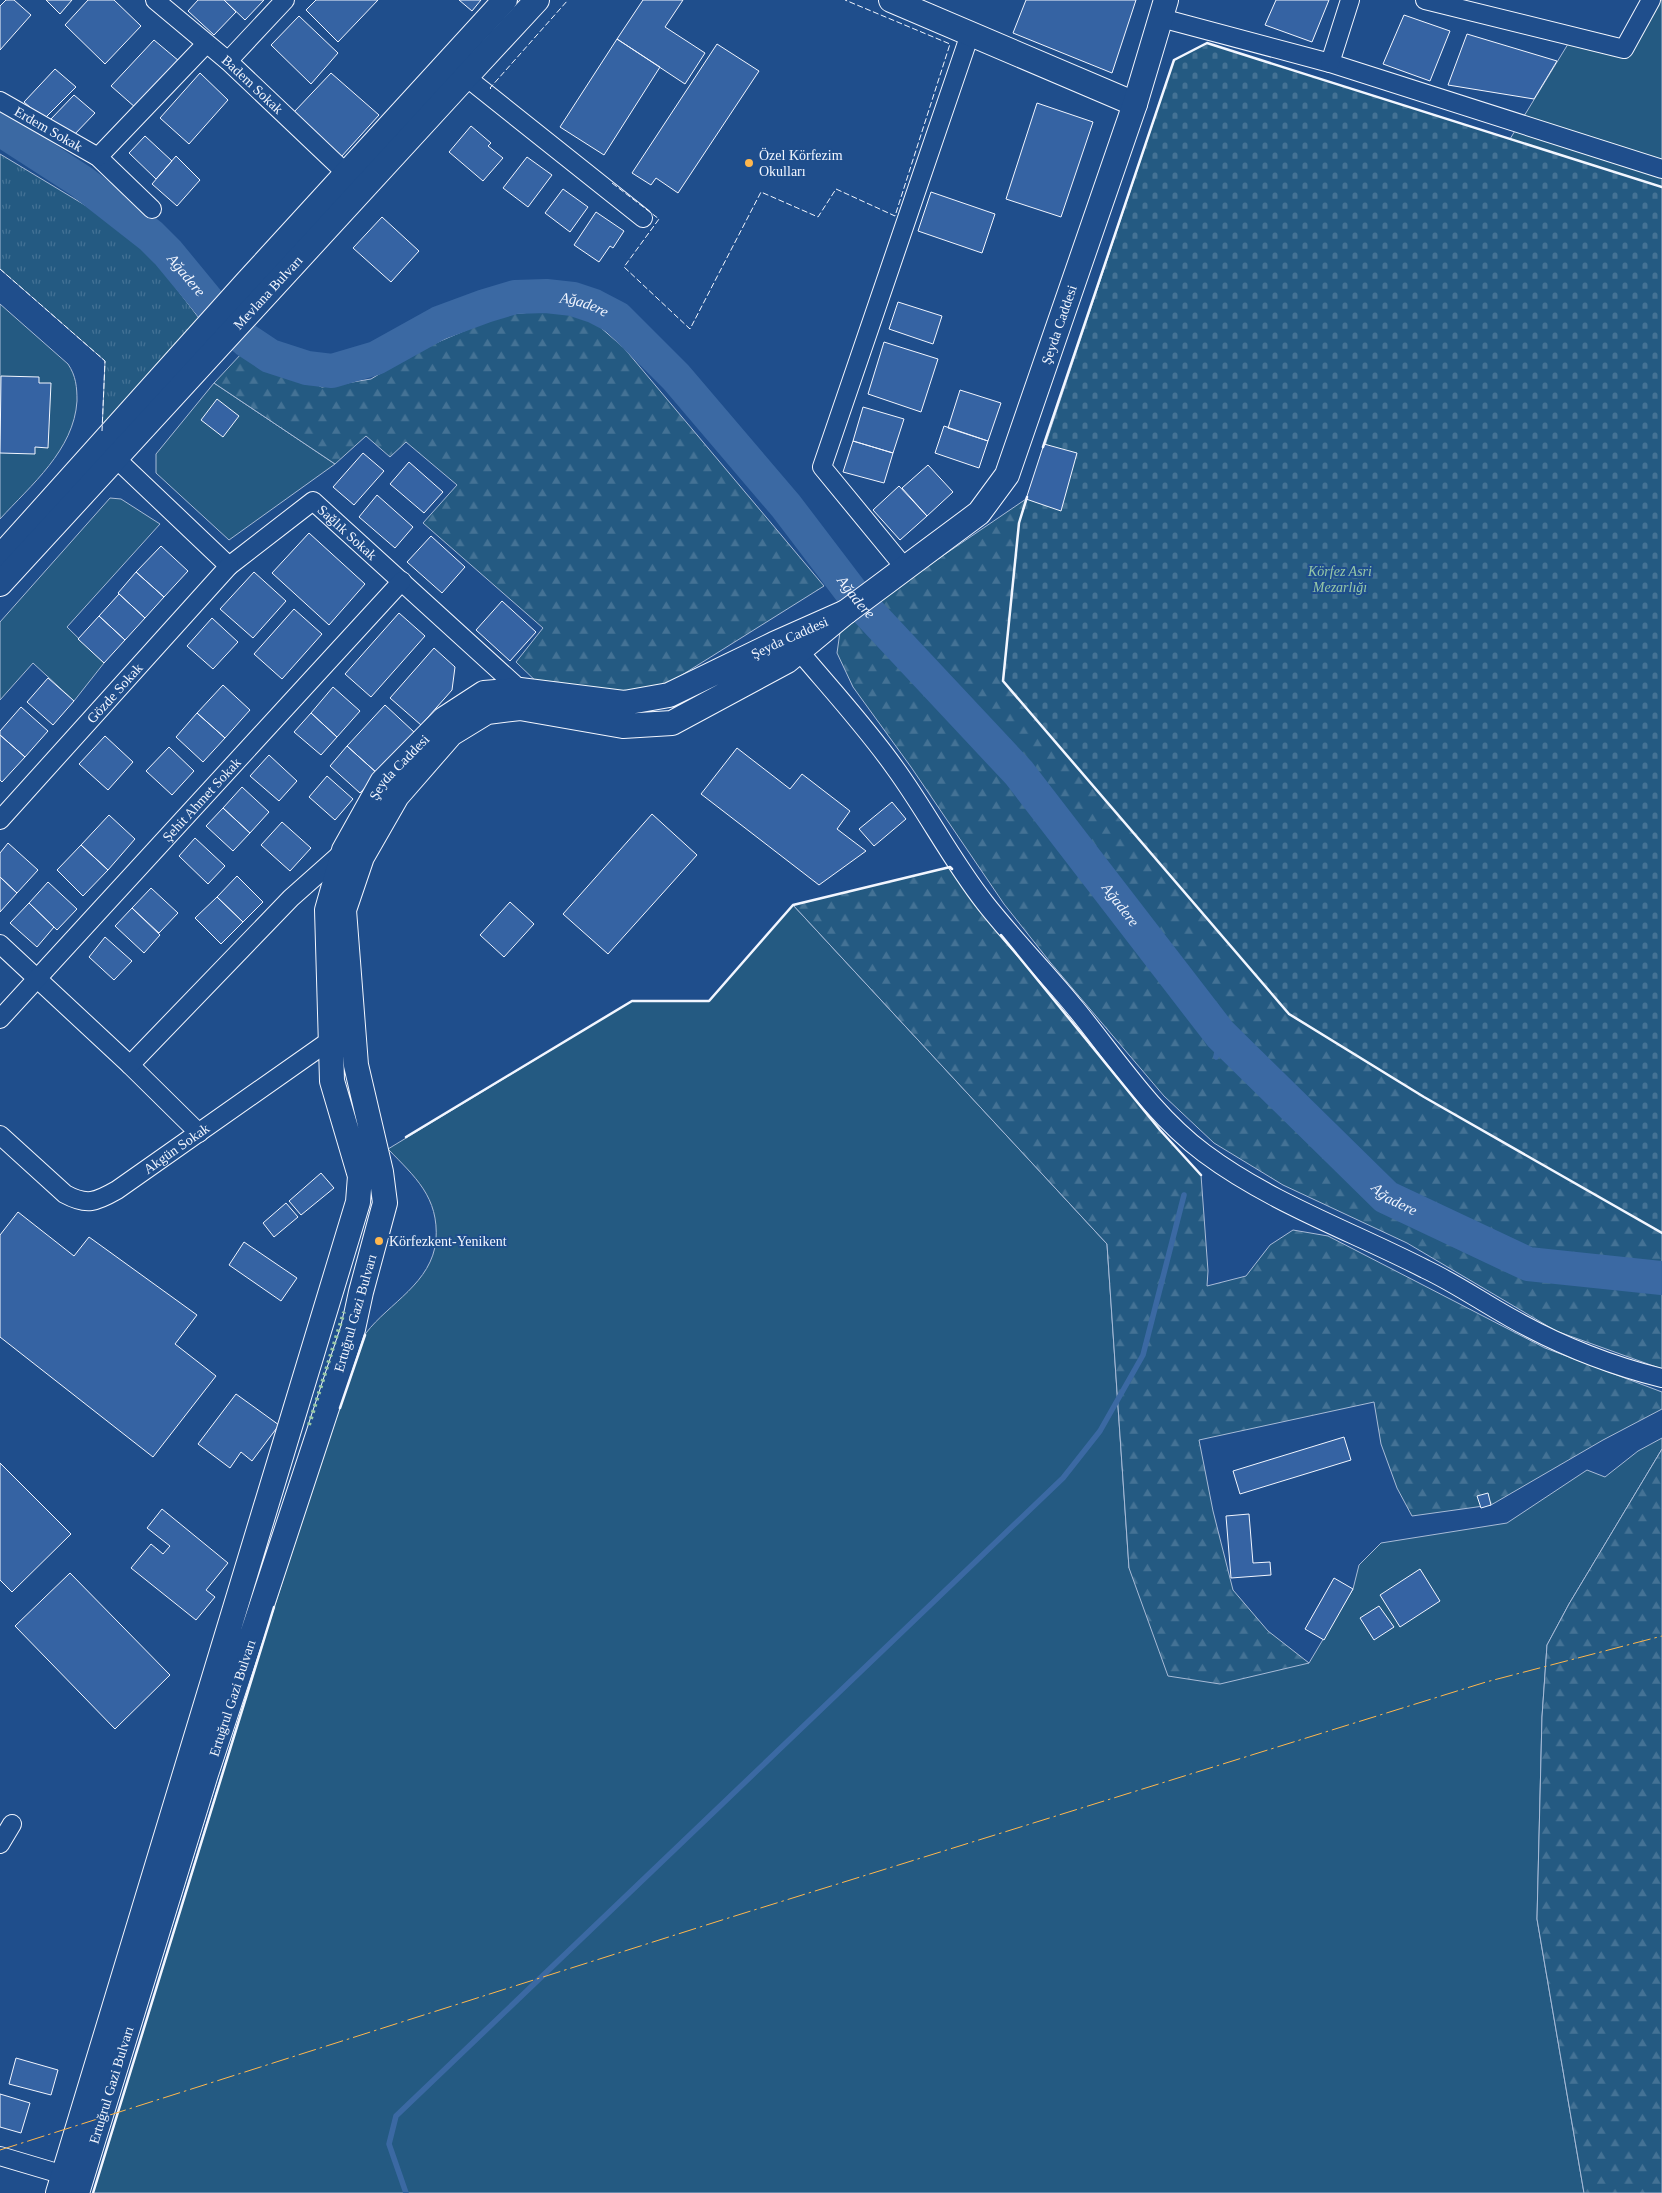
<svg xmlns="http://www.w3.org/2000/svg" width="1662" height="2193" font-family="Georgia,serif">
<defs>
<pattern id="forest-firs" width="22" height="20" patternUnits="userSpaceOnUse" patternTransform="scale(1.25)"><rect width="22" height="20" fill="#245a82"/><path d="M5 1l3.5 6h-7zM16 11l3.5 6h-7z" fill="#447295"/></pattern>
<pattern id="cemetery-stones" width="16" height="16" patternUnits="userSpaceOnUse" patternTransform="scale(1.25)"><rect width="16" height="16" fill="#245a82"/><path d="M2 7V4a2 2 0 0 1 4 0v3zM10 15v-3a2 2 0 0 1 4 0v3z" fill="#447295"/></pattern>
<pattern id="park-tufts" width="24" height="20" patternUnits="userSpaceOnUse" patternTransform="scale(1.25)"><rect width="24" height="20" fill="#245a82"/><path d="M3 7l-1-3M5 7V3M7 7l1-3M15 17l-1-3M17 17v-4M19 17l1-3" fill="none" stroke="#447295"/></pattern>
</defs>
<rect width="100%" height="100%" fill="#1f4e8c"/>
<path fill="#245a82" stroke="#a8bbd7" d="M1657,0h5v187l-152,-48 58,-95 56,13z
M0,304l68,60c8,12 9,23 9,37 -3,49 -46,84 -77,118z
M214,383l121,81 -106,76 -73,-67v-19z
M110,498l11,1 39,25 -93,103 37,36 -30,38 -41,-38 -33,37v-78z
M793,905l314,339 22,324 180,95 44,-74 6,-24 22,-22 126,-20 80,-53 18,7 33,-26 24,-13v11l-93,155 -22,41 -5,72 -5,202 47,274h-1491c86,-276 167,-554 261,-828 4,-10 6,-23 12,-32 23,-30 66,-50 70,-93 3,-43 -21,-63 -48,-91l244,-148h77z"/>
<path fill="url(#forest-firs)" stroke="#a8bbd7" d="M552,310l39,9 33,29 200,238 -166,104 -29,4 -87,-7 -26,-25 27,-34 -120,-105 34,-38 -51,-43 -16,15 -24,-21 -31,28 -121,-81 28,-30 80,34 49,-8 46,-28 84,-36z
M1026,499l-7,24 -16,158 286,333 135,83 238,136v136l-106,-38 -149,-88 -124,-58 -69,-42 -50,-47 -114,-134 -46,-58 -93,-137 -58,-80 -16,-34 4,-28z
M950,867l39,52 171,211 41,45 7,96 -1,15 39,-10 24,-31 23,-15 35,6 217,112 117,44v17l-59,31 -112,65 -79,11 -15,-28 -16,-44 -7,-42 -175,38 14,71 20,79 35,41 41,32 -89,21 -52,-8 -39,-108 -22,-324 -314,-339z
M1662,1449v744h-78l-47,-274 5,-202 5,-72 22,-41z"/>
<path fill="url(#cemetery-stones)" stroke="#a8bbd7" d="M1207,43l455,144v1046l-238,-136 -135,-83 -286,-333 16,-158 155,-463z"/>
<path fill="url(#park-tufts)" stroke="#a8bbd7" d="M0,154l123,74 31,31 48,63 -100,110 3,-71 -105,-92z"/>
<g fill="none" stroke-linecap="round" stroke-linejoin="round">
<path stroke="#3b69a3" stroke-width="5.5" d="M1216,1057l4,-23
M406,2193l-17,-49 7,-28 667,-638 37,-47 43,-76 41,-160"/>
<path stroke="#3b69a3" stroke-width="34" id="s1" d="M0,129l82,53 69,54 17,17 56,68 22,19 24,16 37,12 25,3 44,-13 63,-35 46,-17 30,-9 31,-1 27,3 21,7 23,12 59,59 110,129 73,96 160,171 201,261 166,163 142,67 134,14"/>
</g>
<path fill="#3563a3" stroke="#f2f6ff" d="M6,0h8l17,15 -31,35v-44z
M46,0h26l-12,14z
M88,0h26l27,26 -36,38 -40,-39z
M198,0h26l12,12 -22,23 -26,-24z
M224,0h40l-19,20z
M316,0h62l-40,42 -32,-32z
M459,0h22l-9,11z
M643,0h40l-18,27 40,26 -20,31 -68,-45z
M1026,0h110l-24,73 -99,-40z
M1276,0h53l-17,42 -47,-17z
M1404,15l46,16 -20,50 -47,-17z
M299,16l39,37 -27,31 -40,-39z
M1467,34l90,27 -23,38 -86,-14z
M617,39l43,28 -56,88 -44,-28z
M154,40l25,21 -43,47 -25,-22z
M717,44l42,27 -81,122 -22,-15 -5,7 -19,-12z
M55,69l21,18 -32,32 -20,-17z
M200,73l28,27 -39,44 -29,-26z
M331,73l48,42 -38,42 -47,-45z
M74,95l21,18 -22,23 -23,-16z
M1037,103l56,19 -32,95 -55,-18z
M471,126l20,17 -3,3 15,12 -20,23 -34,-29z
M145,136l27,25 -16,18 -27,-26z
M176,156l24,24 -23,26 -25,-22z
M527,157l25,18 -24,32 -25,-19z
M563,189l25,18 -18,25 -25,-19z
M931,192l64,22 -13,39 -64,-22z
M596,212l28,19 -11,17 -3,-2 -11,16 -25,-17z
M382,217l37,34 -28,31 -38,-34z
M898,302l44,14 -9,28 -44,-15z
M884,342l54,17 -17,53 -53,-18z
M1,376l38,1v6h12l-3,65 -13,-1v7l-35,-1z
M960,390l41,13 -13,38 -40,-13z
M217,399l22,17 -16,21 -22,-17z
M863,407l41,12 -11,34 -40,-12z
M944,426l44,15 -9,27 -44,-15z
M853,441l40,12 -9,30 -41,-11z
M1044,444l33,9 -16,58 -35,-12z
M363,453l21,18 -30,34 -21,-18z
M409,462l34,30 -19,21 -34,-29z
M928,465l25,27 -26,24 -25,-28z
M899,486l28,30 -27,24 -27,-30z
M377,495l36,32 -18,21 -36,-31z
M309,533l56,51 -36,41 -57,-52z
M431,536l34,31 -23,26 -35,-31z
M161,546l27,25 -24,26 -28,-25z
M136,572l28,25 -19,21 -27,-25z
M254,572l32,29 -33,37 -33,-29z
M119,594l26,24 -20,22 -26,-24z
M502,601l34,31 -26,29 -34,-31z
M294,609l28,25 -40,45 -28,-25z
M399,613l26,23 -54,61 -26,-23z
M99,616l26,24 -21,23 -26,-24z
M212,618l26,24 -25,27 -26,-23z
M434,648l21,19 -3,23 -31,35 -31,-27z
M48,678l26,23 -21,24 -26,-23z
M223,685l27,25 -25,28 -28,-25z
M333,687l27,24 -23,26 -26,-24z
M385,705l29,27 -36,42 -31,-28z
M21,707l27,24 -23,26 -25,-22v-4z
M197,713l28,25 -22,24 -27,-25z
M311,713l26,24 -16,18 -27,-23z
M0,735l25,22 -23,25 -2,-2z
M105,736l28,26 -25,28 -29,-26z
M347,746l31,28 -18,19 -30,-27z
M169,747l25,24 -22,24 -26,-24z
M737,748l53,41 12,-15 48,37 -13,18 29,22 -47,34 -118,-91z
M269,755l28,26 -18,20 -29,-25z
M327,776l26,23 -18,21 -26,-23z
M242,787l27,25 -19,21 -27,-25z
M892,802l14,17 -32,27 -15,-17z
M223,808l27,25 -17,18 -27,-25z
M652,814l45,41 -89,99 -45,-40z
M109,815l26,24 -27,31 -27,-25z
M282,822l29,26 -21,23 -29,-26z
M195,838l30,28 -17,18 -29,-28z
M8,843l30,27 -21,23 -17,-16v-24z
M81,845l27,25 -25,26 -26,-26z
M237,876l26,26 -20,20 -26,-25z
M0,877l17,16 -17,19z
M48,882l29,27 -20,21 -28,-27z
M151,888l27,25 -19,20 -27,-25z
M217,897l26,25 -22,22 -26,-26z
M510,902l24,22 -30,33 -24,-22z
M29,903l25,24 -17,20 -27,-24z
M132,908l28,27 -16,18 -29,-27z
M105,937l27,24 -18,19 -25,-23z
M321,1173l13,15 -33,27 -12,-14z
M286,1203l12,14 -24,20 -11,-14z
M18,1212l56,44 15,-19 108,78 -22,29 41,32 -63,81 -153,-120v-102z
M244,1242l53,36 -16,23 -52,-36z
M236,1394l43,31 -27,36 -11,-9 -11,16 -32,-24z
M1344,1437l7,23 -111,34 -7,-23z
M0,1463l71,71 -59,58 -12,-12z
M1488,1493l3,12 -10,3 -4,-12z
M162,1509l66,54 -22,27 9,7 -19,23 -65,-52 20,-24 12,10 7,-8 -23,-18z
M1249,1514l4,49 17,-1 1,13 -40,3 -5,-62z
M1420,1569l20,32 -40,26 -20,-32z
M70,1573l100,102 -55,54 -100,-103z
M1334,1578l19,11 -29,51 -19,-11z
M1379,1606l15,21 -20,13 -14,-22z
M16,2058l42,12 -7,25 -42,-11z
M0,2094l30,9 -9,30 -21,-6z"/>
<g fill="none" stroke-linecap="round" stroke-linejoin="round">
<g stroke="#f2f6ff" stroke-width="20">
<g id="street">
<path id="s2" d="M155,0l73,61 118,112"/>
<path d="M1425,0l199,49 27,-49"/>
<path d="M1161,18l169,45 332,106"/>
<path d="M228,61l57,-61"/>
<path d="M1330,63l20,-63"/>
<path d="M456,69l187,149"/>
<path id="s3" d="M0,101l98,56 54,52"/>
<path d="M98,157l108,-113"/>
<path id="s4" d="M107,450l122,116 84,-65 212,193"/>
<path d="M905,568l-83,-101 148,-433"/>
<path d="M789,648l10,3c32,38 67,76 96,117 32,44 57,93 90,135 29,37 62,70 91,106 40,49 77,106 128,144 67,50 147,78 221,116 30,14 57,33 86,49 48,27 98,47 151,60"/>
<path id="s5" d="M0,820l229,-254"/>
<path d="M0,944l130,121 69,68"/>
<path id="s6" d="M0,1019l402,-438"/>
<path d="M130,1065l161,-167 54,-48"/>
<path id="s7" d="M0,1135l65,59c22,12 31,8 52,-4l222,-156"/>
<path d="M0,1844l12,-20"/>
<path d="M0,2156l74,22"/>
</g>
</g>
<g stroke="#f2f6ff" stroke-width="26">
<g id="secondary">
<path d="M891,0l244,104"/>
<path d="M0,557l247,-275 258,-282"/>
<path id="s8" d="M0,584c179,-194 357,-390 537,-584"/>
<path id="s9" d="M846,612l133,-99 28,-38 128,-371 31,-104"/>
<path id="s10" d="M58,2193l300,-991 2,-26 -28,-95 -5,-171 17,-60 38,-68 62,-63 40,-26 36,-3 104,13 45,-8 105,-51 72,-32 -59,49 -115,62 -49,3 -103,-18 -33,4 -36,22 -54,62 -35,61 -18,53 12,155 25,107 4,31 -24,89 -8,37 -147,445 -129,419"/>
</g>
</g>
<use href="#street" stroke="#1f4e8c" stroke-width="18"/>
<use href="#secondary" stroke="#1f4e8c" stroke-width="24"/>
<path stroke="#97c8a6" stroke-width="4" stroke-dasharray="2.5 4" stroke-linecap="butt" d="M309,1425l35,-113"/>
<path stroke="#f2f6ff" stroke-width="1" stroke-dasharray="6 2.5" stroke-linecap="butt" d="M491,89l-1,-1 78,-88
M612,183l47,36 -35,48 66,62 71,-137 57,25 18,-28 59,27 55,-172 -105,-44
M0,269l105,92 -3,70"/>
<path stroke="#f2f6ff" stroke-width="2.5" d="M1043,447l131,-387 33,-17 455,144
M1027,497l-8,26 -16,158 286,333 135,83 238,136
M1001,935l159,195 41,45
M406,1137l226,-136h77l84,-96 157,-38 2,2
M340,1408l25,-73
M93,2193l181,-586"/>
<path stroke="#ffb74d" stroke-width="1" stroke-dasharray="18 4 2.5 4" stroke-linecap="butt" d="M0,2150l722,-230 764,-238 176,-46"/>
</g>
<g fill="#ffb74d" stroke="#1f4e8c" stroke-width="2">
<circle cx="749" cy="163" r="5"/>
<circle cx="379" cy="1241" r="5"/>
</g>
<g text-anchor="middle" stroke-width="4" stroke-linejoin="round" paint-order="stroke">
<g font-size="14" fill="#f2f6ff" stroke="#1f4e8c">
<text dy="5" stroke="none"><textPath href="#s2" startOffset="129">Badem Sokak</textPath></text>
<text dy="5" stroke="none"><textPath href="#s3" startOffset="56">Erdem Sokak</textPath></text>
<text dy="5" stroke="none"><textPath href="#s8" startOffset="396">Mevlana Bulvarı</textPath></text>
<text dy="5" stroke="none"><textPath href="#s9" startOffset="372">Şeyda Caddesi</textPath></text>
<text dy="5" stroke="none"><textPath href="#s4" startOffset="321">Sağlık Sokak</textPath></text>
<text dy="5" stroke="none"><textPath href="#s10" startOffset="1928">Şeyda Caddesi</textPath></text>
<text dy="5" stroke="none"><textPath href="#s5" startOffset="171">Gözde Sokak</textPath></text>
<text dy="5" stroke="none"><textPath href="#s10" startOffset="1494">Şeyda Caddesi</textPath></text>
<text dy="5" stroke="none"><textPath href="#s6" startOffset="298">Şehit Ahmet Sokak</textPath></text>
<text dy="5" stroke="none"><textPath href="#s7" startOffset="216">Akgün Sokak</textPath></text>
<text transform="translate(355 1313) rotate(-74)" y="5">Ertuğrul Gazi Bulvarı</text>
<text transform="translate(232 1698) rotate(-72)" y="5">Ertuğrul Gazi Bulvarı</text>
<text transform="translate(111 2085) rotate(-73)" y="5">Ertuğrul Gazi Bulvarı</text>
</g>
<g font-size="14" fill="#f2f6ff" stroke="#1f4e8c" text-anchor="start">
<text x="759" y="160">Özel Körfezim<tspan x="759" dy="16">Okulları</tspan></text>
<text x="389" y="1246">Körfezkent-Yenikent</text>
</g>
<g font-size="14" font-style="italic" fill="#97c8a6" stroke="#1f4e8c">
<text x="1340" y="576">Körfez Asri<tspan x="1340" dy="16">Mezarlığı</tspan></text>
</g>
<g font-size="15" font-style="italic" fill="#f2f6ff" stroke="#1f4e8c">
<text dy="5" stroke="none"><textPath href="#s1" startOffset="238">Ağadere</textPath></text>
<text dy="5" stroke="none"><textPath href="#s1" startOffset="688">Ağadere</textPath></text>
<text dy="5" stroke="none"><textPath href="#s1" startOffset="1092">Ağadere</textPath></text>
<text dy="5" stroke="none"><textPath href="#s1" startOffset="1498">Ağadere</textPath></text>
<text dy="5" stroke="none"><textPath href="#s1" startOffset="1902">Ağadere</textPath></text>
</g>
</g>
</svg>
